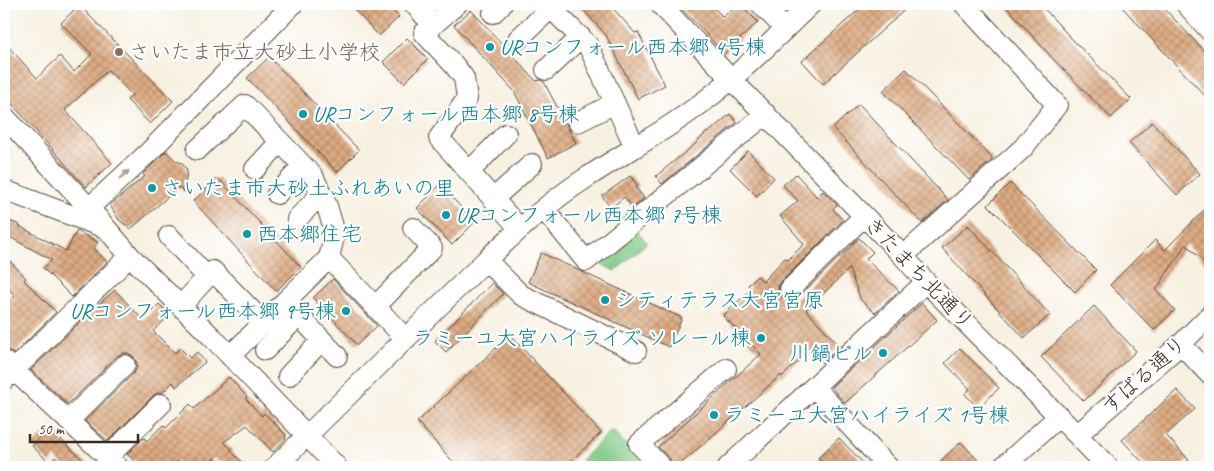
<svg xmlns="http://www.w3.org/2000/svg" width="1214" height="471" font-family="Caveat,'Klee One',sans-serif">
<defs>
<pattern id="building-cross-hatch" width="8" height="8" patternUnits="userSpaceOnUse" patternTransform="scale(1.25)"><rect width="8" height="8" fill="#deac83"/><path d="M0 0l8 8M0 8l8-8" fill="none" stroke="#b58c6b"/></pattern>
</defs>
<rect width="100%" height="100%" fill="#fff"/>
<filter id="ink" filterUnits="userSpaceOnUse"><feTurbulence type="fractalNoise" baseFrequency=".02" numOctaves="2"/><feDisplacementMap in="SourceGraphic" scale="10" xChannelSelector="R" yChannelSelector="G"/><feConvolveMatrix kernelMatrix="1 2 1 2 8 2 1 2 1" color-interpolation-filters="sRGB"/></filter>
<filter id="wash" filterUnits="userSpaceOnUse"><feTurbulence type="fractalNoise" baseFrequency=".0096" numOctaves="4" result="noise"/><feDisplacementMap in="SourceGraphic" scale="20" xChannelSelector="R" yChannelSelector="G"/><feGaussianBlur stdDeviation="1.12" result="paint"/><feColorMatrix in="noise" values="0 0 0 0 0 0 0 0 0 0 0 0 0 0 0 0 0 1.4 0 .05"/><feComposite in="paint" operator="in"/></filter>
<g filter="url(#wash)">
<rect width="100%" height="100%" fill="#f7f1e2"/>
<path fill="#7ec783" stroke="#5c7850" d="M635,228l12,15 -32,28 -21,-10z
M612,430l36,37h-60l-7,-7z"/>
<g id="blocks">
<path fill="url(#building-cross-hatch)" d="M349,4h38l12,13 -20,19z
M578,4h31l26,29 3,-1 27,53 -27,14 -32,-64z
M676,4h34l13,13 14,-13h3l18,18 -34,32 -25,-28z
M865,4h46l-88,80 -21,-23z
M1004,4h36l29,32 62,63 -20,19 -57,-58z
M1119,4h41l50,53v44z
M79,5l94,96 -23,23 -23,-24 5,-5 -24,-25 -43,40 47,53 -26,24 -82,-92v-53l33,36 23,-22 14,16 18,-18 -31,-31z
M471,10l65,71 4,-1 4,2 32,61 -28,15 -34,-67 -60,-66z
M407,38l21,21 -24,24 -21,-21z
M269,57l90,93 -22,22 -90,-94z
M906,69l87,90 -24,21 -86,-89z
M859,104l89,96 -26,23 -89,-95z
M730,114l7,8 -75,62 -6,-8 38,-31 13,-13 1,1z
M1152,122l48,52 -23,21 -48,-52z
M166,151l10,10 6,2 5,8 -3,21 -5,-5 -48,42 -12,-9 -9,-15 35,-29 -2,-2z
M748,151l26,27 -17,18 -27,-27z
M796,174l21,23 6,-6 14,14 -4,4 10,11 -61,61 -4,5 1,6 2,5 6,4 6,-1 5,-2 61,-60 14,14 -7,7 33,32 -24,22 -14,-13 -12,-31 -43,41 34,36 -18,17 -12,-13 -28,27 -1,-2 -104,92h-4l-1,-3 -2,-5 -12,-12 103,-93 -38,-38 28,-27 -3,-4 9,-9 6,5 22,-23 3,2 16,-16 -24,-28 18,-15 -15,-16z
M630,176l8,10 -2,2 8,10 -11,10 -9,-11 -13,11 -9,-12z
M218,178l83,89 -25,24 -83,-90z
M1010,183l86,87 -21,22 -87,-87z
M440,185l35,37 -23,23 -35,-37z
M1210,204v64l-24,-24 -30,46 19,20 -21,20 -44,-45 45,-45 10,10z
M4,219l16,6 -1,1 47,25 11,-20 21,11 -4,6 13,14 -35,35 -29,-29 9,-8 -48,-26z
M968,225l82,90 -26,23 -82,-90z
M541,253l141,65 -13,29 -141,-65z
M4,255l22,23 -2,2 32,32 -42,42 -10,-6v-41l11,-11 -11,-13z
M333,279l44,47 -20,19 -44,-47z
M492,283l11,11 -57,58 -11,-11z
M115,290l28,30 16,-16 11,11 -17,16 22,22 5,-5 10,10 7,-6 8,10 -29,25 -3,-5 -10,10 -6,1 -4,3 -45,45 -23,-20 49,-48 3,-5v-5l-4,-7 -5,-3h-5l-6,3 -49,48 -37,-34 58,-57z
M922,303l15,17 -92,83 -14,-16z
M1094,306l42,45 -52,50 -43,-44z
M510,335l91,98 -37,34h-106l-41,-45z
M960,348l39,40 -21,20 -13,-14 5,-5 -25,-26z
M229,377l18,20 -2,1 17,18 2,-3 22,22 -1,5 -12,12 -26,-27 -23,17 8,8 -1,1 16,16h-20l-6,-7 -2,2 -5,-4 -9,9h-21l-6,-6 -7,6h-30l-14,-13 17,-16 3,3 16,-16 3,3 24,-24 4,5z
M1177,390l18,19 -29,26 23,25 -8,7h-34l-25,-27z
M49,428l41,39h-25l-10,-10 -5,6 -18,-17z
M839,438l28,29h-40l-9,-9z
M961,442l23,25h-49l13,-13z"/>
</g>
</g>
<g filter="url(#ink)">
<use href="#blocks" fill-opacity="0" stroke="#57483b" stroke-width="1"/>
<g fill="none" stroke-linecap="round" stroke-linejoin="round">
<g stroke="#57483b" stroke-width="22">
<path id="minor" d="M414,4l19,21
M457,4l-33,29 30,32 10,13 3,21 -28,39 81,91
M547,4l41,41 47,102
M660,4l71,75 172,177 23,26 151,153 31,32
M761,4l24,25
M1186,4l24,27
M493,13l9,-9
M518,39l33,-31
M546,70l35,-33
M4,116l85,92 41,48 83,82 124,129
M578,122l37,-19
M197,150l48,-45 68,71 14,30 8,27 -6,25
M255,169l25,-27
M469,172l37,-38
M4,190l101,38
M277,194l26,-28
M493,199l39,-35
M89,208l61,-57 143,-147
M544,209l42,52 180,-147
M297,219l24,-25
M169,236l38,41 6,-6 51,52
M903,256l120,-108 34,-43 -93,-101
M486,260l35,35 115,56
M790,289l74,-73
M285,301l52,55
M181,306l26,-29
M375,307l57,-59 -19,-20
M1181,344l29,31
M265,350l34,-35
M230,356l99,-98 77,81
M4,361l114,106
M288,376l34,-36
M4,380l126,-124
M814,387l74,80
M68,421l57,-56
M1077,435l104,-91 29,-29
M107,458l54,-54
M275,467l211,-207c31,-29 64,-59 100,-82 36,-24 74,-44 109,-70 42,-30 79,-69 116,-104
M661,467l-22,-23 87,-75
M728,467l198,-185
M1003,467l56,-51"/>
</g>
<use href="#minor" stroke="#fff" stroke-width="20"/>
</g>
<defs><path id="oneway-solid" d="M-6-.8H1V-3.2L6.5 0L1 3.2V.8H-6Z" transform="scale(1.25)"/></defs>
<use fill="#a79f9a" href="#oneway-solid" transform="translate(124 175) rotate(-43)"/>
</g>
<g fill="#0f9aa8" stroke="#fff" stroke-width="2">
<circle cx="490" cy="47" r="5"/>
<circle cx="303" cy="114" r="5"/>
<circle cx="152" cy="188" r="5"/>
<circle cx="446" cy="215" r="5"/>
<circle cx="247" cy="234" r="5"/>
<circle cx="605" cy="300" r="5"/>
<circle cx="346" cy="311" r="5"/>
<circle cx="761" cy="338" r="5"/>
<circle cx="883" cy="353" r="5"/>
<circle cx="714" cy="415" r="5"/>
</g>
<circle fill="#8d6e63" stroke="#fff" stroke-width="2" cx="119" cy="52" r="5"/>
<g text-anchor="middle" stroke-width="4.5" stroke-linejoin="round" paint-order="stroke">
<g font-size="21" fill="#0d838f" stroke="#fff" text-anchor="start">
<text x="500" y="54">URコンフォール西本郷 4号棟</text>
<text x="313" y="121">URコンフォール西本郷 8号棟</text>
<text x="162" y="195">さいたま市大砂土ふれあいの里</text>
<text x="456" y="222">URコンフォール西本郷 7号棟</text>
<text x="257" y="241">西本郷住宅</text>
<text x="615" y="307">シティテラス大宮宮原</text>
<text x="336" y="318" text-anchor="end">URコンフォール西本郷 9号棟</text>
<text x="751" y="345" text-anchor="end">ラミーユ大宮ハイライズ ソレール棟</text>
<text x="873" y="360" text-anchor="end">川鍋ビル</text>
<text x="724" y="422">ラミーユ大宮ハイライズ 1号棟</text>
</g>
<g font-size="21" fill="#785e54" stroke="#fff" text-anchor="start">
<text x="129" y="59">さいたま市立大砂土小学校</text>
</g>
<g font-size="21" fill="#3b2a1e" stroke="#fff">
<text transform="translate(919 273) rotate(46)" y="7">きたまち北通り</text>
<text transform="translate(1144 375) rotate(-42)" y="7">すばる通り</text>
</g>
</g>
<rect width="1214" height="471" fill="none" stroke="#fff" stroke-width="20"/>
<path d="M30 434v8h108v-8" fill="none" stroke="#3b2a1e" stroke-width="2.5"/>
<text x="38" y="434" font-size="15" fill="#3b2a1e" stroke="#ffffff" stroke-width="4" paint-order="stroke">50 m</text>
</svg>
